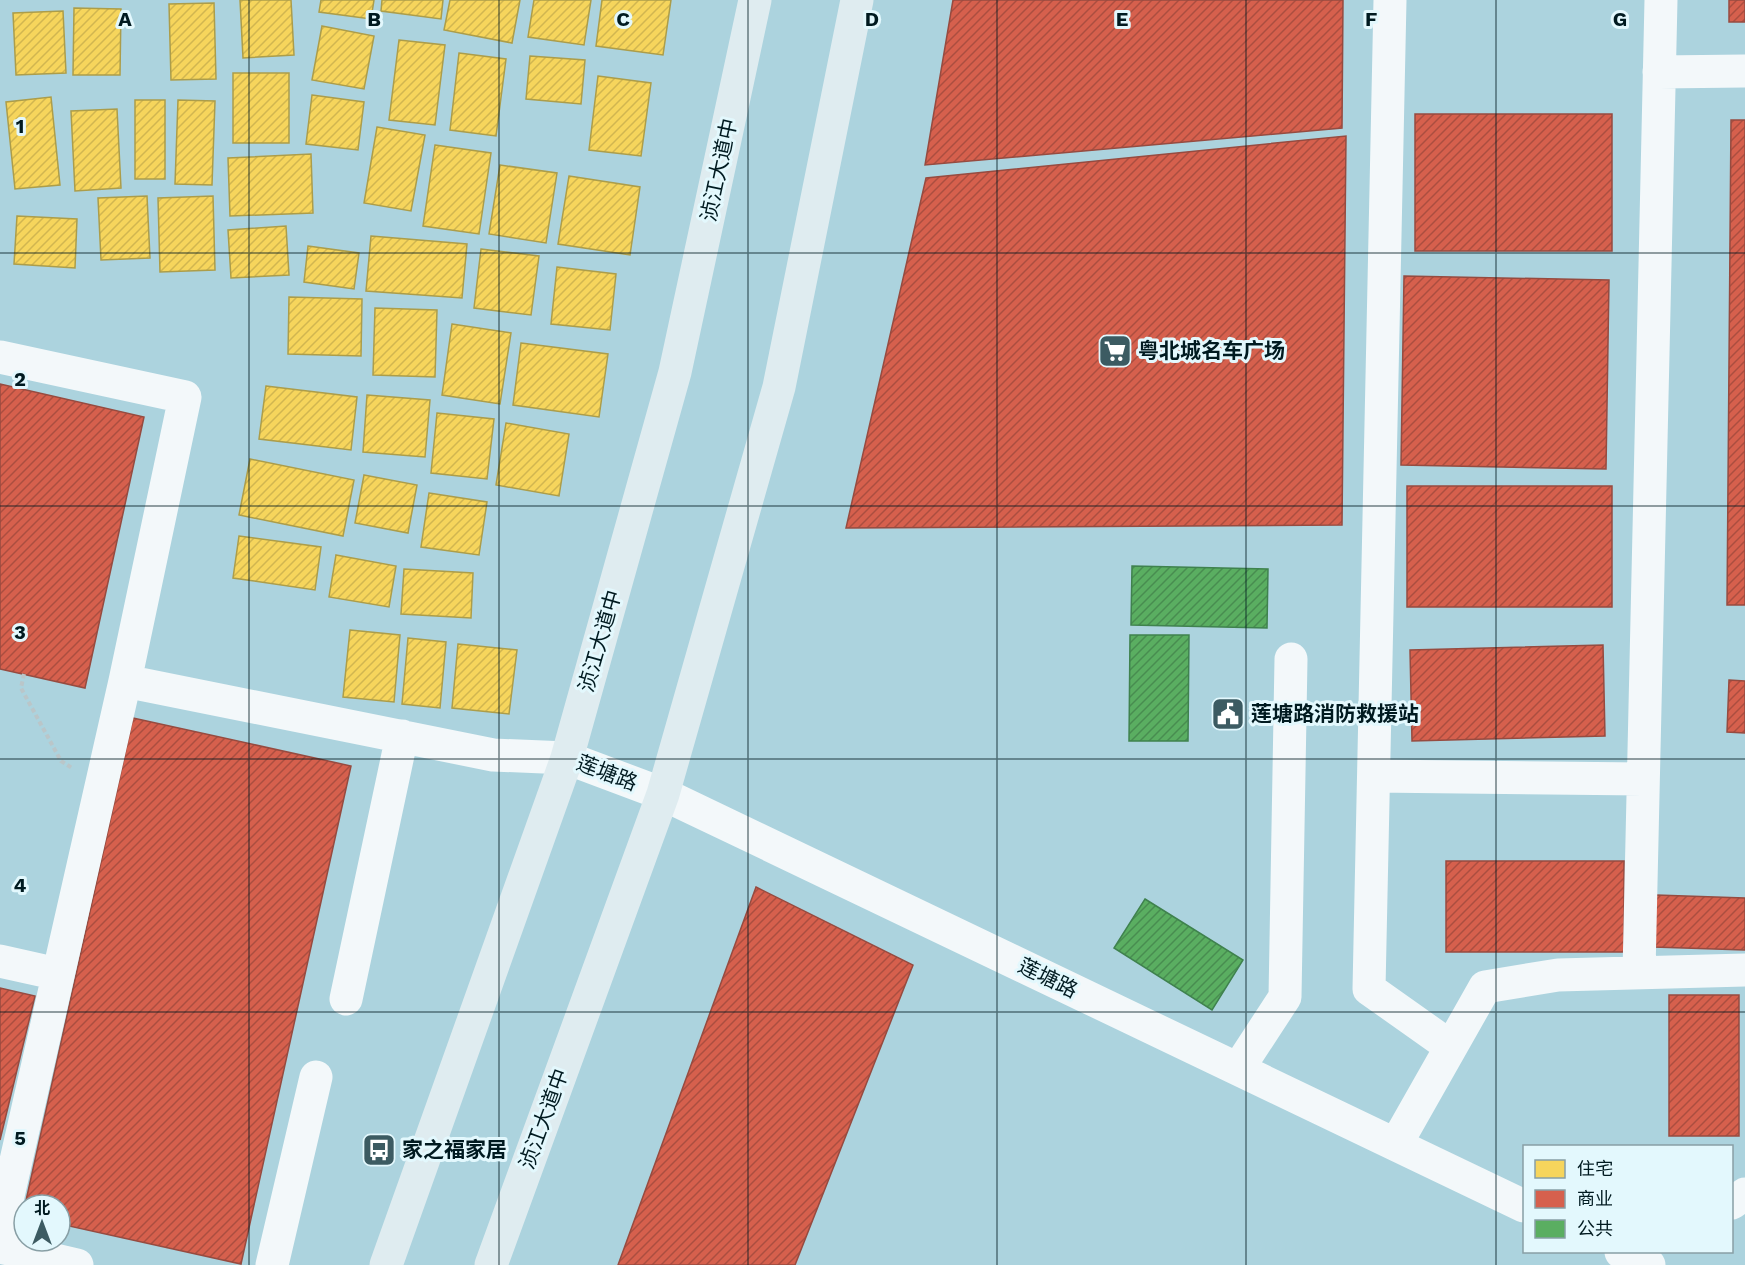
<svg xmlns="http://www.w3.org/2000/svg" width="1745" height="1265" font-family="'Work Sans','Noto Sans SC',sans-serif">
<defs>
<pattern id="homes-hatch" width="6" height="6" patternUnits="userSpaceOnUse" patternTransform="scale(1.5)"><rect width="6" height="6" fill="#f6d55c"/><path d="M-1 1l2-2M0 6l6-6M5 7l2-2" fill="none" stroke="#d1b650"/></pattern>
<pattern id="shops-hatch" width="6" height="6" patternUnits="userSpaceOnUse" patternTransform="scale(1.5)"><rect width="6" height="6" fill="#d6604d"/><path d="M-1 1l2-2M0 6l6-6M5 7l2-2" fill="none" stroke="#ab4e40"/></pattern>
<pattern id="public-hatch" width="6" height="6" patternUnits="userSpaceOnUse" patternTransform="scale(1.5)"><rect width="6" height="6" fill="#5aae61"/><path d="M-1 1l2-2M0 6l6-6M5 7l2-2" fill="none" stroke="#488d50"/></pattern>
</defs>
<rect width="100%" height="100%" fill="#acd3de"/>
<path fill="url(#homes-hatch)" stroke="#ac9d4a" stroke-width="1.5" d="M240,0h51l3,55 -51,3z
M321,0h53l-3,19 -52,-7z
M382,0h61l-2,19 -60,-8z
M450,0h70l-8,43 -68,-13z
M534,0h57l-7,45 -56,-8z
M602,0h69l-8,55 -67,-9z
M214,3l2,76 -45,1 -2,-76z
M74,8l47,1 -1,66h-47z
M63,11l3,62 -50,2 -3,-62z
M322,26l52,10 -10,53 -52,-9z
M399,40l46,5 -10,80 -46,-5z
M459,53l47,6 -10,77 -46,-6z
M530,56l55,4 -4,44 -55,-5z
M233,73h56v70h-56z
M598,76l53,7 -10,73 -52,-6z
M312,95l52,7 -6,48 -52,-6z
M51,97l9,88 -45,4 -9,-87z
M135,100h30v79h-30z
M178,100l37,1 -3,84 -37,-1z
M117,109l4,79 -46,3 -4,-80z
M377,127l48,8 -14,76 -47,-8z
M435,145l56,8 -12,81 -56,-8z
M311,154l2,59 -83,3 -2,-58z
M500,165l57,8 -11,70 -57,-9z
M569,176l71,11 -10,68 -72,-11z
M147,196l3,62 -49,2 -3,-62z
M213,196l2,74 -55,2 -2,-74z
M17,216l60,3 -2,49 -61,-4z
M286,226l3,49 -58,3 -3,-48z
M371,236l96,8 -5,54 -96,-7z
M308,246l51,7 -5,36 -50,-7z
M481,249l58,7 -8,59 -57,-7z
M557,267l59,7 -6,56 -59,-6z
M289,297l73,2 -1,57 -73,-2z
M375,308l62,2 -2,67 -62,-2z
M452,324l59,9 -11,71 -58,-9z
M521,343l87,11 -9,63 -86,-12z
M266,386l91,11 -6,53 -92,-11z
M367,395l63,5 -5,57 -62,-5z
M437,413l57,6 -7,60 -56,-6z
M506,423l63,11 -10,62 -63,-11z
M250,459l104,21 -11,56 -104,-21z
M364,475l53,10 -9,48 -53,-10z
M429,493l58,9 -8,53 -58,-8z
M239,536l82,11 -6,43 -82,-12z
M336,555l60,11 -7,41 -60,-10z
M404,569l69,4 -2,45 -70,-4z
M350,630l50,5 -6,67 -51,-5z
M408,638l38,4 -6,66 -38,-4z
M458,644l59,6 -8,64 -57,-6z"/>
<path fill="url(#shops-hatch)" stroke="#964b40" stroke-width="1.5" d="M953,0h390l-1,128 -417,37z
M1729,0h16v22h-16z
M1415,114h197v137h-197z
M1731,120h14v485h-18z
M1346,136l-4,389 -496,3 80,-350z
M1404,276l205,4 -3,189 -205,-4z
M0,384l144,33 -59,271 -85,-19z
M1407,486h205v121h-205z
M1603,645l2,91 -193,5 -2,-91z
M1729,680l16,1v52l-18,-1z
M133,718l218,48 -110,498 -181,-40v-19h-35z
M1446,861h178v91h-178z
M756,887l157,78 -118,300h-177z
M1656,895l89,3v52l-91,-3z
M0,988l35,8 -35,144z
M1669,995h70v141h-70z"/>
<path fill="url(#public-hatch)" stroke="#3f824e" stroke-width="1.5" d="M1132,566l136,3 -1,59 -136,-3z
M1130,635h59l-1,106h-59z
M1145,899l98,61 -31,50 -98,-62z"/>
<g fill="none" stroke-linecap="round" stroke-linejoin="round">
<path stroke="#bac6c9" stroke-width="4" stroke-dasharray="4.5 3" stroke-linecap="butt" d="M24,674l-3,14 40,73 11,7"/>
<path stroke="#f3f8fa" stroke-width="33" d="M1390,0l-21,989 82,58
M1659,72l86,-1
M0,357l185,40 -60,284 368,74 74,3 96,36 861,412
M1374,776l269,3
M0,961l58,13
M1639,972l22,-972
M346,999l56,-263
M1238,1069l47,-72 6,-338
M1396,1144l89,-157 73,-12 187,-5
M1732,1203l13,-9
M0,1231l125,-550
M0,1247l77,18
M1621,1252l28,13
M272,1265l44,-188"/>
<path stroke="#dfecf0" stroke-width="33" d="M386,1265l181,-507 108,-386 80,-372
M491,1265l172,-471 116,-407 78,-387"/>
</g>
<path fill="none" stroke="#001a20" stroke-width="1.5" stroke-opacity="0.55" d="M249,0v1265M499,0v1265M748,0v1265M997,0v1265M1246,0v1265M1496,0v1265M0,253h1745M0,506h1745M0,759h1745M0,1012h1745"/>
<defs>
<g id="supermarket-square" transform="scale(1.725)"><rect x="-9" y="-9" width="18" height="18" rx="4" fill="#3c5b62" stroke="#e3f8fd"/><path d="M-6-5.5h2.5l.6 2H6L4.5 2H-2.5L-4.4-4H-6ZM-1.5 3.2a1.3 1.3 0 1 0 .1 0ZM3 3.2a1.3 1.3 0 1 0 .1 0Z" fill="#fff"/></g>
<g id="civic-square" transform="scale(1.725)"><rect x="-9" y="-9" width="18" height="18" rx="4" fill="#3c5b62" stroke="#e3f8fd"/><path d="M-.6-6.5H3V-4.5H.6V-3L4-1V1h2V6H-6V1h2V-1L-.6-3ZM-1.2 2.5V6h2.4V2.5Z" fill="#fff"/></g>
<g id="bus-square" transform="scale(1.725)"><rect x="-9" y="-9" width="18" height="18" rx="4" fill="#3c5b62" stroke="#e3f8fd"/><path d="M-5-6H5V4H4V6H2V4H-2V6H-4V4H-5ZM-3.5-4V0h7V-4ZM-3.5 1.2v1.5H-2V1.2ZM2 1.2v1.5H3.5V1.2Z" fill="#fff"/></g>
</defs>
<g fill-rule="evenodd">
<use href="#supermarket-square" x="1115" y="351"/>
<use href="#civic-square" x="1228" y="714"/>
<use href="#bus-square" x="379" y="1150"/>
</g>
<g text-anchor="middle" stroke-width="6" stroke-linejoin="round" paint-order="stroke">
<g font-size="21" fill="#001a20" stroke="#e3f8fd">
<text transform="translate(719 170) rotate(-78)" y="7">浈江大道中</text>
<text transform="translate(600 641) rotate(-74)" y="7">浈江大道中</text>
<text transform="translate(607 773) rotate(21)" y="7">莲塘路</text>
<text transform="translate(1048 978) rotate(26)" y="7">莲塘路</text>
<text transform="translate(544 1119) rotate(-70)" y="7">浈江大道中</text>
</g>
<g font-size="21" font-weight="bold" fill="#001a20" stroke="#e3f8fd" text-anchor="start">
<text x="1138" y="358">粤北城名车广场</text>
<text x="1251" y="721">莲塘路消防救援站</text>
<text x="402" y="1157">家之福家居</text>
</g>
</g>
<g font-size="20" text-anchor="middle" font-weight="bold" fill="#001a20" stroke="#e3f8fd" stroke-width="6" stroke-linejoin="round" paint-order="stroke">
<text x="125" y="26">A</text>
<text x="374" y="26">B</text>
<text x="623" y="26">C</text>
<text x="872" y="26">D</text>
<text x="1122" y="26">E</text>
<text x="1371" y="26">F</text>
<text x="1620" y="26">G</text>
<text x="20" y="133">1</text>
<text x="20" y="386">2</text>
<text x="20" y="639">3</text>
<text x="20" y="892">4</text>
<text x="20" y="1145">5</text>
</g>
<rect x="1523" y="1145" width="210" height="108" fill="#e3f8fd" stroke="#889fa5" stroke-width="1.5"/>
<rect x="1535" y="1160" width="30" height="18" fill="#f6d55c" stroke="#889fa5" stroke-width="1.5"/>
<text x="1577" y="1175" font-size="18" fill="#001a20">住宅</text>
<rect x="1535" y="1190" width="30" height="18" fill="#d6604d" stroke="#889fa5" stroke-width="1.5"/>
<text x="1577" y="1205" font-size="18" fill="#001a20">商业</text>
<rect x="1535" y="1220" width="30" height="18" fill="#5aae61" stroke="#889fa5" stroke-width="1.5"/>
<text x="1577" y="1235" font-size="18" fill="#001a20">公共</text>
<g transform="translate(42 1223)"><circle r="28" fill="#e3f8fd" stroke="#889fa5" stroke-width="1.5"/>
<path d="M0-4.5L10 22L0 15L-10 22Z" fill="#3c5b62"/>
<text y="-9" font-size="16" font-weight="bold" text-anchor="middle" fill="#001a20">北</text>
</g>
</svg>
